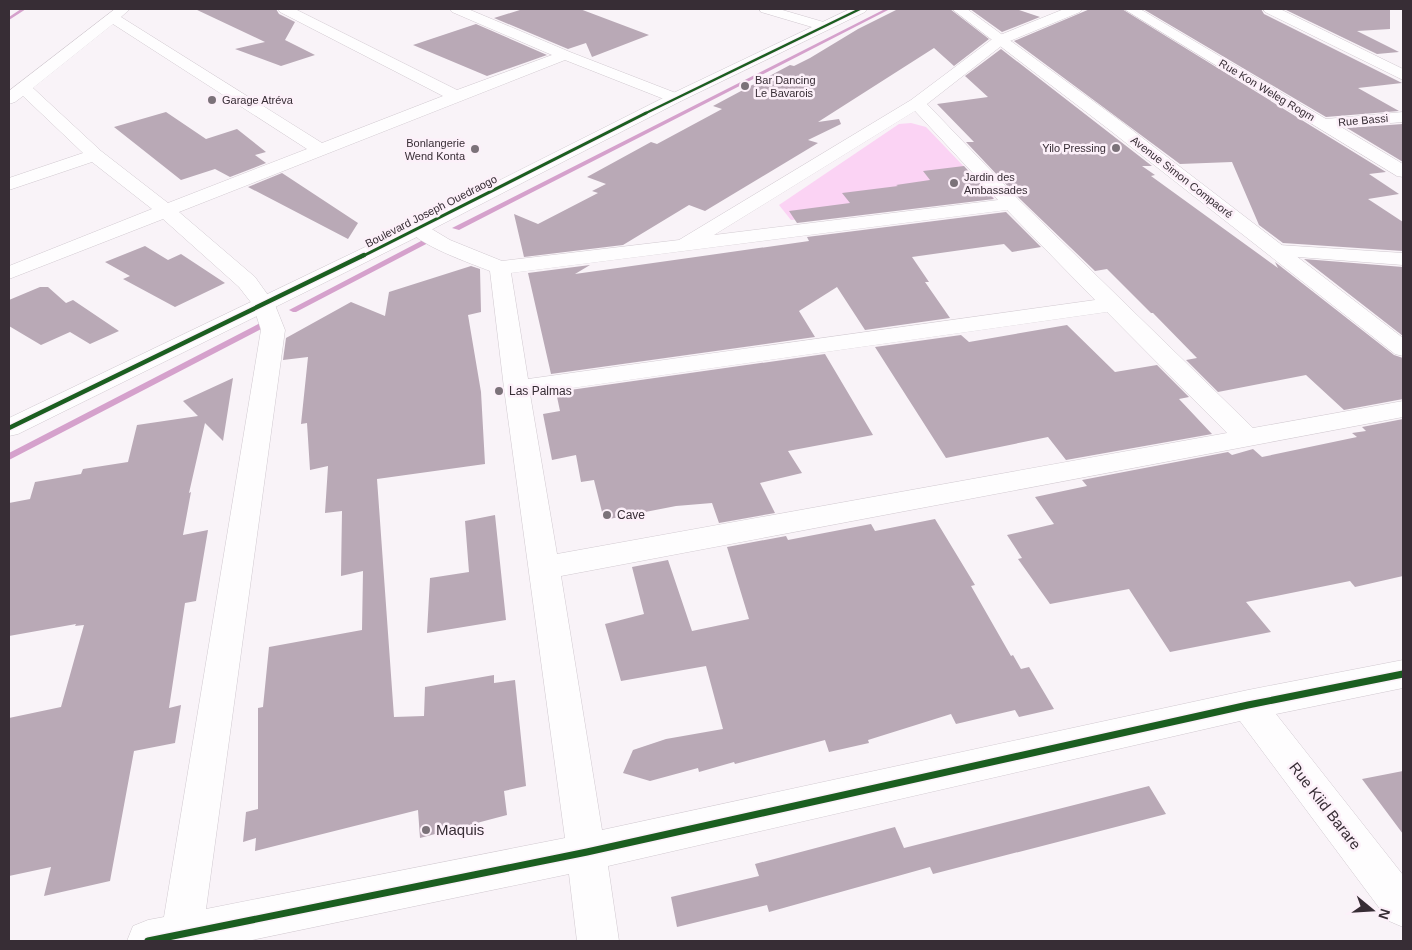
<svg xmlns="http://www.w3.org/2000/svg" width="1412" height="950" font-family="Helvetica,sans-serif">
<rect width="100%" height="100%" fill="#f9f3f8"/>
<path fill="#fbd3f4" d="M911,123l15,4 68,71 -203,22 -12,-15 120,-81z"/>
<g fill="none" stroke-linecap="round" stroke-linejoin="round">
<path fill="#d5a1cc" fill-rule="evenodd" d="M21,9h5l-17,11v-3z
M885,9h5l-431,221 -7,-2z
M423,240h3l4,2 -134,70h-3l-4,-2z
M264,321l3,1v4l-258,134v-7z"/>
</g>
<path fill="#b9a9b6" d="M195,9h81l3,5 16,8 -10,18 30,15 -34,11 -46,-17 30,-7z
M523,9h57l69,26 -57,22 -6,-14 -18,6 -74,-31z
M898,9h52l39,30 -35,27 -20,-18 -116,74 21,-3 2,5 -33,16 10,3 -113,68 -16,-6 -66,40 -99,12 -10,-43 24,10 60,-31 -6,-2 14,-7 -19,-7 64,-35 6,2 65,-35 -9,-3 77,-41 4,1 16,-8 48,-29z
M970,9h46l24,8 -38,15z
M1090,9h32l264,163 -17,2 30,20 -31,5 35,23v29l-120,-8 -24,-18 -27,-63 -52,2 -166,-123z
M1143,9h118l3,5 138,69 -44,5 41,23 -73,6z
M1284,9h106v20l-33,2 42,21 -22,2z
M476,24l71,31 -60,21 -74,-31z
M1001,49l151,117h-10l13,9 -4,1 127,92 -3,-6 119,93 9,3v41l-59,11 -38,-35 -88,17 -32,-32 11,-2 -44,-45h-2l-44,-44 -12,2 -75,-72 -54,-57h8l-37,-38 51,-7 -23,-21z
M166,112l40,27 31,-10 29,23 -11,3 11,8 -36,14 -15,-8 -34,11 -67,-53z
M1403,124v38l-56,-34z
M964,166l30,33 -197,24 -8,-12 61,-8 -8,-10 56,-7 -2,-1 34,-5 -7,-9z
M282,173l76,50 -10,16 -100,-52z
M1006,212l35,35 -29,5 -8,-8 -92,13 17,25h-4l25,36 -85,12 -28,-43 -38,24 16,26 -264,37 -23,-101 62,-8 -15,9 234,-33 -2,-4z
M145,246l23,14 13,-6 44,29 -50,24 -52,-28 7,-3 -25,-14z
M1304,259l99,8v69z
M471,266l9,3 1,43 -13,3 13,77 4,72 -108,15 17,238 30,-1 1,-29 69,-12v8l21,-3 11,106 -22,5 3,24 -87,23 -2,-28 -163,41 1,-13 -13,4 3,-30 12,-3v-101l5,-1 6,-60 93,-17 1,-59 -22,5 1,-65 -17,2 3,-47 -18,4 -3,-47 -6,1 7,-67 -25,3 3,-22 65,-36 34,14 4,-24z
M40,287h8l18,16 7,-3 46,31 -29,13 -20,-12 -29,13 -32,-19v-26z
M1067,325l48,47 42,-7 32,32 -10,2 33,35 -146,26 -18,-23 -102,21 -71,-111 86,-12 8,7z
M825,354l48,81 -85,16 14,22 -42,10 15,30 -56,10 -7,-20 -36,3 -72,14 -10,-40 -13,2 -5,-27 -24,5 -9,-46 17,-3 -4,-19z
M233,378l-10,63 -18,-18 -16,70 2,-1 -8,43 25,-5 -12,71 -11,2 -16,105 12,-3 -6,38 -41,8 -24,130 -66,15 7,-29 -42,9v-158l52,-11 23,-82 -9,1 1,-2 -67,12v-133l21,-4 5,-17 46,-8 2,-5 45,-7 9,-37 61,-9 -15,-15z
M1403,419v157l-48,11 -5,-6 -104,21 25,30 -101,20 -41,-63 -79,15 -32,-45 4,-1 -15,-23 47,-11 -19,-27 52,-11 -5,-6 146,-28 4,3 21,-6 9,8 95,-20 -5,-4 14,-2 -4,-4z
M495,515l11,105 -79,13 3,-55 39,-6 -4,-51z
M935,519l40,66 -4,1 40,70 2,-1 8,14 8,-2 25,42 -35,8 -4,-7 -59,14 -5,-10 -83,26 1,3 -40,9 -4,-12 -90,24 -1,-2 -35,10 -1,-4 -48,13 -27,-8 10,-23 33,-11 57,-10 -17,-63 -85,15 -16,-57 39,-10 -12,-47 36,-7 24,71 57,-12 -22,-72 59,-11 2,4 83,-16 4,7z
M1403,771v63l-41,-55z
M1149,786l17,28 -233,60 -3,-7 -161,45 -2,-7 -90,22 -6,-30 88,-21 -4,-12 140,-37 9,21z"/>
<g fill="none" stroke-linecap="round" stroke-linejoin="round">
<g stroke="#d1c9d0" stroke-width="1">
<path id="minor" d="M115,9h15l-9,8 201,126 121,-47 -163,-84 -2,-3h17l162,81 95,-35 -100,-43 -2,-3h18l102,43 111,43 2,3 -2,3h-12l-104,-41 -386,152 76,65 20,28 10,25 -79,579 359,-71 -61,-450 -14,-117c-20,-8 -70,-25 -82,-42l3,-4 7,-2 7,2 25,15 52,21 177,-21 232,-140 84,-63 69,-28h18l-2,3 -75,31 -78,61 92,96 234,228 150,-27v16l-842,159 41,254 646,-140 155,-30v28l-127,26 127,161v52l-14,-6 -149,-200 -632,145 11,75h-42l-8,-67 -322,67h-120l6,-15 15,-6 16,-3 97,-587 -8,-25 -14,-18 -76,-68 -154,60v-13l143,-57 -60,-47 -83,28v-12l74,-25 -60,-57 -8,6 -6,2v-13zM113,24l194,125 -139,54 -67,-52 -68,-63zM915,111l83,89 -284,35zM1007,210l88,90 -567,79 -17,-106zM1107,312l120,121 -670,121 -27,-160z
M759,9h20l48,14 2,3 -7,4 -61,-18z
M1124,9h16l186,110 77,-7v10l-62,5 62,37v13l-6,-1z
M1263,9h17l123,60v11l-138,-68z
M1279,245l124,8v12l-131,-10 -3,-4 3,-4z"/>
</g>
<g stroke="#d1c9d0" stroke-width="1">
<path id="tertiary" d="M850,9h17l-2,3 -184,89 -256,132 -407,201 -9,2v-18l402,-193 258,-130z
M952,9h15l152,111 284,218v18l-8,-2 -288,-226z"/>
</g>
<use href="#minor" fill="#fefdfe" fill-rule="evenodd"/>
<use href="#tertiary" fill="#fefdfe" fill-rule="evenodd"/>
<g stroke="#fcf0f9" stroke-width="4.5">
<path id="cycleway-far3" d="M644,114l216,-105"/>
</g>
<g stroke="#fcf0f9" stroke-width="5">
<path id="cycleway-far2" d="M361,257l285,-144"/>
</g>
<g stroke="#fcf0f9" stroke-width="7">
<path id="cycleway-far1" d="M9,428l355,-173"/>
</g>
<g stroke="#fcf0f9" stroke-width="10">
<path id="cycleway" d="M148,941l439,-89 661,-147 155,-31"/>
</g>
<use href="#cycleway-far3" stroke="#1b5e20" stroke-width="2.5"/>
<use href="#cycleway-far2" stroke="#1b5e20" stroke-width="3"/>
<use href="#cycleway-far1" stroke="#1b5e20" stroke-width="4.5"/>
<use href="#cycleway" stroke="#1b5e20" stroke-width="7"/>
</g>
<g fill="#7b7279" stroke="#fcf0f9" stroke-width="2">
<circle cx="745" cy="86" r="5"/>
<circle cx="212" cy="100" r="5"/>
<circle cx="1116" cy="148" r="5"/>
<circle cx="475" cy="149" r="5"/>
<circle cx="954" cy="183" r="5"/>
<circle cx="499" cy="391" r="5"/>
<circle cx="607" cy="515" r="5"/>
<circle cx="426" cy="830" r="5"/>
</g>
<g text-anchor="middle" stroke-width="5" stroke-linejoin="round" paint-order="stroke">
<g font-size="11" fill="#372d35" stroke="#fcf0f9" text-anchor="start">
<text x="755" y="84">Bar Dancing<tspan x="755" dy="13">Le Bavarois</tspan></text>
<text x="222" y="104">Garage Atréva</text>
<text x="465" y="147" text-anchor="end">Bonlangerie<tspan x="465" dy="13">Wend Konta</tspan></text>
<text x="1106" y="152" text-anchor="end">Yilo Pressing</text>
<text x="964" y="181">Jardin des<tspan x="964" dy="13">Ambassades</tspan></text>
</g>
<g font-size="11" fill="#372d35" stroke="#fcf0f9">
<text transform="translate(1267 90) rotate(31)" y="4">Rue Kon Weleg Rogm</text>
<text transform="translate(1363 120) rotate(-5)" y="4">Rue Bassi</text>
<text transform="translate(1182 177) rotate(38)" y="4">Avenue Simon Compaoré</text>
<text transform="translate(431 211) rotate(-27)" y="4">Boulevard Joseph Ouedraogo</text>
</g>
<g font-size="12" fill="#372d35" stroke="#fcf0f9" text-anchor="start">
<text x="509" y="395">Las Palmas</text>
<text x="617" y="519">Cave</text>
</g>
<g font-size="15" fill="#372d35" stroke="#fcf0f9">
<text transform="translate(1325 806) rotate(52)" y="5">Rue Kiid Barare</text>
</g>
<g font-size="15" fill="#372d35" stroke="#fcf0f9" text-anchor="start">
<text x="436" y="835">Maquis</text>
</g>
</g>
<rect width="1412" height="950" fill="none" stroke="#372d35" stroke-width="20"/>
<g transform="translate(1372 910) rotate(108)" stroke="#fcf0f9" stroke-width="4" paint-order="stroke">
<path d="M0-4L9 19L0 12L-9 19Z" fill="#372d35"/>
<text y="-8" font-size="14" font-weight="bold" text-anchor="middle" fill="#372d35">N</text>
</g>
</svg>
